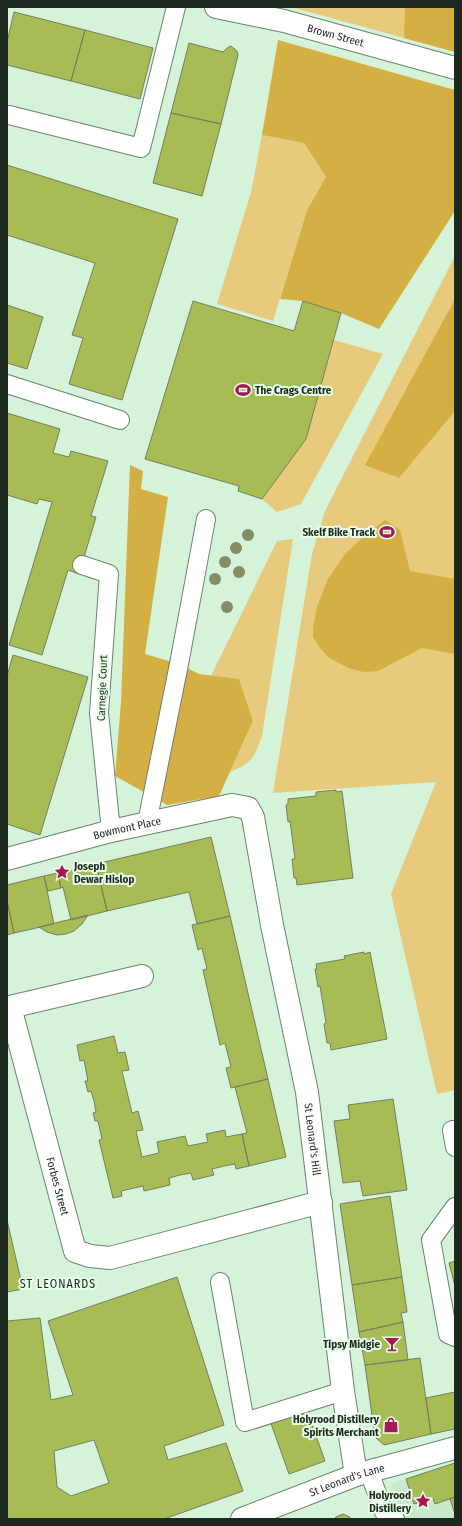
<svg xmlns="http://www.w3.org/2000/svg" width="462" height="1526" font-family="'Fira Sans Condensed',sans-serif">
<rect width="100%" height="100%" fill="#d5f3d8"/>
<path fill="#c6eaca" d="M455,1463v56h-67l4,-36z"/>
<path fill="#e8ca7c" d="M291,7h164v45z
M262,135l42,8 22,34 -19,33 -34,111 -56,-17 34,-112z
M455,256v834l-18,4 -46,-200 45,-112 -163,11 39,-239 13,-43z
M334,340l49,14 -82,150 -24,8 -15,-13 44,-60z
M293,539l-31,197c-8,22 -10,27 -32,36l23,-51 -42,-45 66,-135z"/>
<path fill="#d4af44" d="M405,7h50v45l-51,-14z
M278,40l177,50v121l-76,118 -38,-16 -38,-12 -23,-2 27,-89 19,-33 -22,-34 -42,-8z
M455,299v112l-56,67 -34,-13z
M130,465l13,6 -2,18 27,8 -23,157 34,10 20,10 40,5 14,42 -34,75 -52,9 -52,-29 6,-74z
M385,520l15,10 10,41 45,8v75l-33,-6 -44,23 -14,1 -13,-3 -22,-11 -10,-11 -6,-10v-10l4,-20 11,-28 17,-25 18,-17z"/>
<path fill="#a8bc56" stroke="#767e5e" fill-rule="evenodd" d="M14,12l71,18 -14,51 -64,-16v-23z
M85,30l68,18 -13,51 -69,-18z
M189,43l34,9 4,-4 4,-2 6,5 1,4 -17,69 -50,-11z
M171,113l50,11 -19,72 -49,-13z
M7,165l171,54 -56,181 -53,-16 14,-46 -11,-3 23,-72 -88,-28z
M193,301l101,30 9,-30 38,12 -35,126 -44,60 -24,-8 1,-5 -94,-27z
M7,305l36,12 -16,52 -20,-6z
M7,413l53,16 -7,24 16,4 2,-6 37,10 -17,55 5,1 -17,57 -11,-4 -26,85 -33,-10 43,-143 -13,-3 -2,5 -30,-9z
M13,655l75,22 -48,158 -33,-11v-148z
M336,790v2l6,-1 11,87 -56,7 -1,-7h-2l-2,-19h3l-5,-38 -2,1 -2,-17 2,-1v-5l28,-3v-4z
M211,837l19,79 -33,8 -8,-32 -82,19 -11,-47z
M96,864l11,47 -36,9 -8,-33 -2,1 -3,-15z
M58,873l3,15 -13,3 -4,-15z
M44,876l10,48 -40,9 -7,-32v-16z
M7,901l7,32 -7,2z
M88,915l-6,9 -8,7 -8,3 -9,1 -10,-3 -8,-5z
M230,916l38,163 -37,9 -5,-20 5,-1 -6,-24 -5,2 -17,-75 4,-1 -5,-21 -4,2 -6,-25z
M364,952v2l6,-2 17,87 -56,11 -1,-7h-3l-3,-19 2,-1 -6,-37 -2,1 -3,-18h2l-1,-5 29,-5 -1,-3z
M114,1036l4,17 7,-1 4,18 -7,1 10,42 6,-2 5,19 -7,1 6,26 17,-4 -2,-11 28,-6 3,10 20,-4 -2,-8 19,-4 1,7 16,-3 7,32 -13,3 -1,-5 -11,2 -12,3 2,6 -21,5 -2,-7 -11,2 -11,3 1,7 -26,6 -1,-5 -22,5 1,5 -9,2 -14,-58 3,-1 -4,-18h-3l-2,-8 3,-1 -2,-11 -3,-10 -3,1 -3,-11h3l-4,-21 -4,1 -3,-16z
M268,1079l18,78 -37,9 -7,-32 5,-1 -12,-46z
M393,1099l14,91 -44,6 -3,-15 -17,2 -9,-62 16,-2 -2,-14z
M390,1196l12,81 -50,8 -12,-81z
M7,1220l16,69 -16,3z
M455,1261v25l-6,-23z
M177,1277l47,148 -60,21 4,14 58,-17 17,48 -79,28h-157v-198l33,-3 11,82 22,-5 -25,-74zM94,1440l15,43 -38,13 -14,-9 -3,-36z
M402,1277l5,35 -6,1 2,9 -44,10 -7,-47z
M403,1322l5,38 -43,5 -6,-33z
M420,1358l11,76 -47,11 -9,-8 -10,-72z
M455,1392v37l-24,5 -5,-36z
M305,1405l20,56 -36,13 -20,-56z
M455,1463v34l-20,7 -2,-6 -19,6 -8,-25z
M455,1497v17l-5,-15z
M343,1514l7,3v2h-16l2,-2z"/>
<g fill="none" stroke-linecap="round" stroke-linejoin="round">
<g stroke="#69846c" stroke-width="20">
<path id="service" d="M9,115l132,33 35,-141
M7,384l113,36
M82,565l27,9 -10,139 12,118
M147,823l32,-159 27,-145
M452,1130l3,17
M455,1207l-24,33 17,94 7,3
M220,1282l25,140 98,-31
M369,1472l15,40 11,7"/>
</g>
<g stroke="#69846c" stroke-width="24">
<g id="minor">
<path id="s1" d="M216,7l68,14 171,47"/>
<path id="s2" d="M7,859l104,-28 121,-26 16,3 5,9 19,108 35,167 36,299 13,84"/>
<path id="s3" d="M142,976l-132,31 65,244 15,5 20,2 211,-56"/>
<path id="s4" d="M242,1519l114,-44 99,-27"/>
</g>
</g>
<use href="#service" stroke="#fff" stroke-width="18"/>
<use href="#minor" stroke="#fff" stroke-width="22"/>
</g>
<g fill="#868c66">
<circle cx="248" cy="535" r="6"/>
<circle cx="236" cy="548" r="6"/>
<circle cx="225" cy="562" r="6"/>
<circle cx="239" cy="572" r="6"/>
<circle cx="215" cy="579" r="6"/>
<circle cx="227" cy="607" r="6"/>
</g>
<defs>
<g id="stadium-bare" transform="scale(1.2)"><path d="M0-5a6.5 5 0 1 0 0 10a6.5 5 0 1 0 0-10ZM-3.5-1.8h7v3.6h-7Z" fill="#a61758" stroke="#e7ffe9" stroke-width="2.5" paint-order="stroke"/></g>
<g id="sight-bare" transform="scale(1.2)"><path d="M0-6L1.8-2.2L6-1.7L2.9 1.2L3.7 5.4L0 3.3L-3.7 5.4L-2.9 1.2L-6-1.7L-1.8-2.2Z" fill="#a61758" stroke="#e7ffe9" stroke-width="2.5" paint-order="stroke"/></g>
<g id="bar-bare" transform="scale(1.2)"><path d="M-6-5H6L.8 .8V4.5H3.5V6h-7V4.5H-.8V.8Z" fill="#a61758" stroke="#e7ffe9" stroke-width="2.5" paint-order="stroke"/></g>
<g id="shop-bare" transform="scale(1.2)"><path d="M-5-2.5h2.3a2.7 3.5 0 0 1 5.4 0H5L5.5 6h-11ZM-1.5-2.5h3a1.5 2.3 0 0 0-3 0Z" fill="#a61758" stroke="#e7ffe9" stroke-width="2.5" paint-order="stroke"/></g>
</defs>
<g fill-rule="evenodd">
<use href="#stadium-bare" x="243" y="390"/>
<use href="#stadium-bare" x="387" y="532"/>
<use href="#sight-bare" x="62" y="872"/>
<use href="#bar-bare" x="392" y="1344"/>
<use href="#shop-bare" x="391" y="1425"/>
<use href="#sight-bare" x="423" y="1501"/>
</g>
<g text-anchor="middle" stroke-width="4" stroke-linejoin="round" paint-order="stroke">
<g font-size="11" fill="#1e291f" stroke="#e7ffe9">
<text dy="4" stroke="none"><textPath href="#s1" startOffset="123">Brown Street</textPath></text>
<text transform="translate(102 688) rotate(-88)" y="4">Carnegie Court</text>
<text dy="4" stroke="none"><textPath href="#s2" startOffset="124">Bowmont Place</textPath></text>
<text dy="4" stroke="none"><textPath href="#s2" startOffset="586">St Leonard's Hill</textPath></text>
<text dy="4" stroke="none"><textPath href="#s3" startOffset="321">Forbes Street</textPath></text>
<text dy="4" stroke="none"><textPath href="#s4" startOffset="112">St Leonard's Lane</textPath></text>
</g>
<g font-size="11" font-weight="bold" fill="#1e291f" stroke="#e7ffe9" text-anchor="end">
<text x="255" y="394" text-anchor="start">The Crags Centre</text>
<text x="375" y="536">Skelf Bike Track</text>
<text x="74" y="870" text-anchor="start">Joseph<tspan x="74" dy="13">Dewar Hislop</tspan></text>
<text x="380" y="1348">Tipsy Midgie</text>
<text x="379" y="1423">Holyrood Distillery<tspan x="379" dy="13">Spirits Merchant</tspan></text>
<text x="411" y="1499">Holyrood<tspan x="411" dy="13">Distillery</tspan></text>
</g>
<g font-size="12" letter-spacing="1" fill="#1e291f" stroke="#e7ffe9">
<text x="58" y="1288">ST LEONARDS</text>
</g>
</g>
<rect width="462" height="1526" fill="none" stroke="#1e291f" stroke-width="16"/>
</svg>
